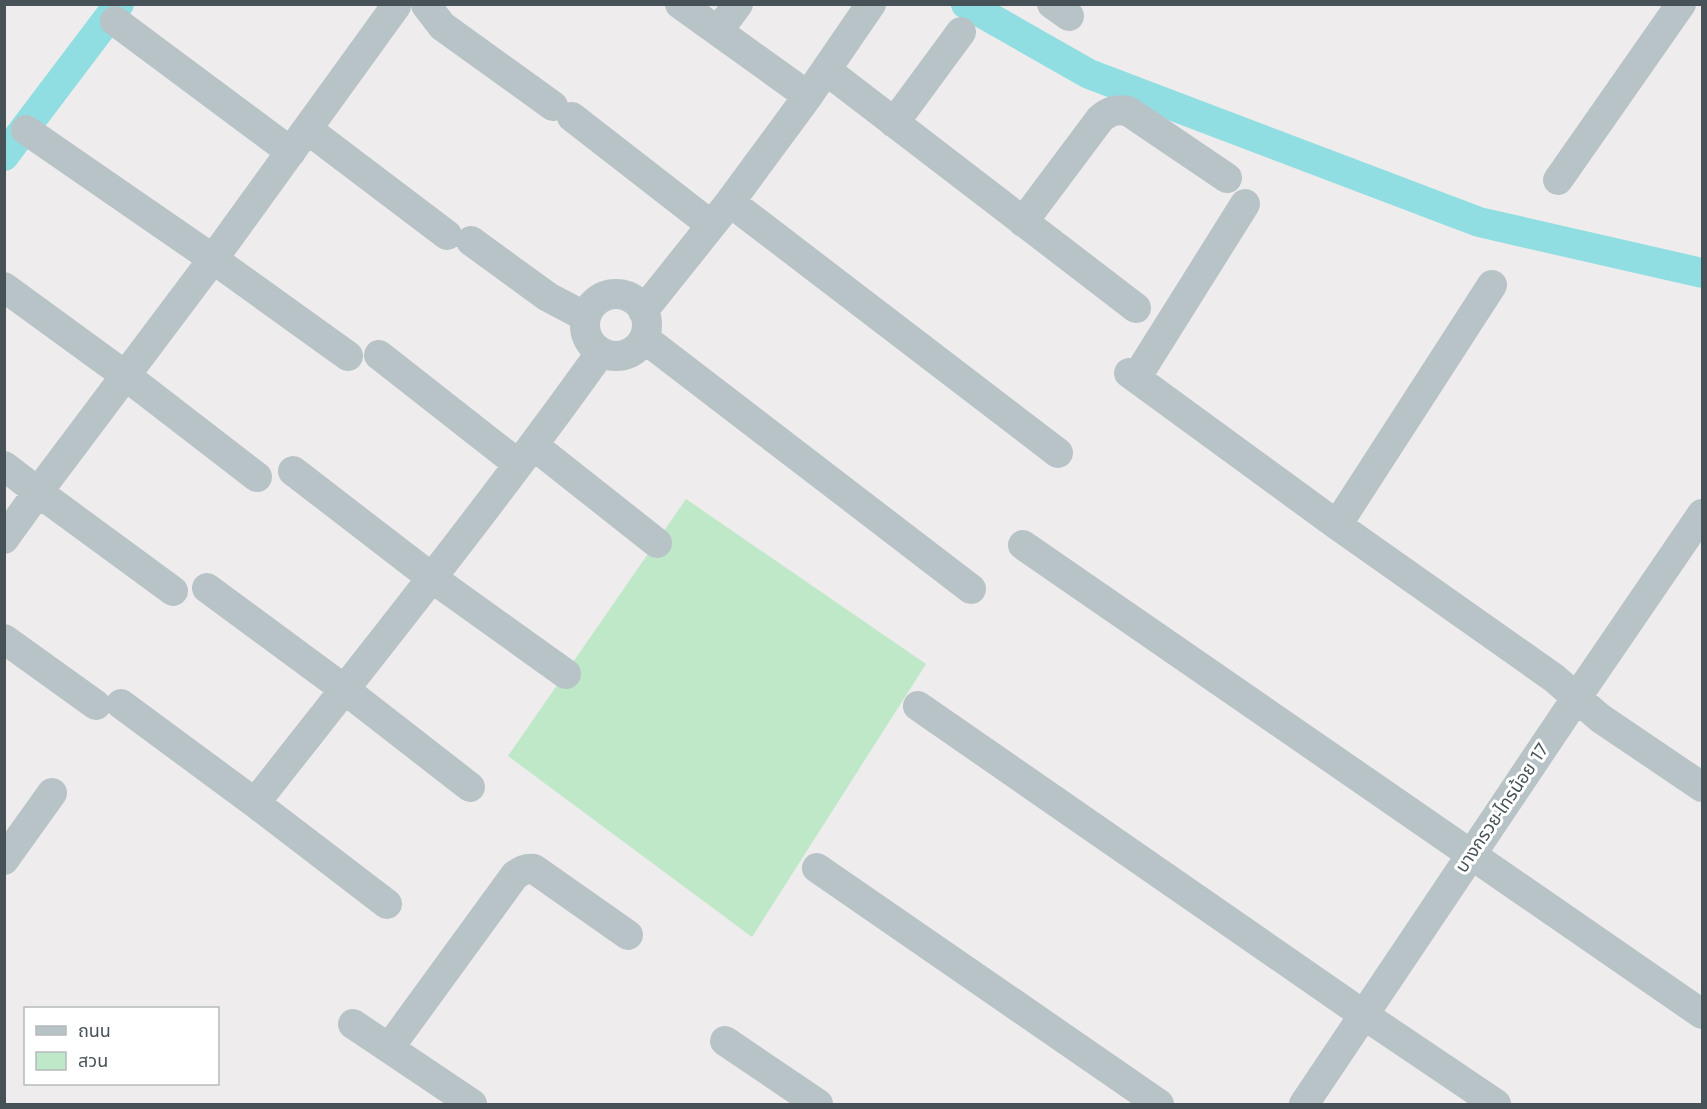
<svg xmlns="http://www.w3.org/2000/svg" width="1707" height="1109" font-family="Jost,'Noto Sans Thai',sans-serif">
<rect width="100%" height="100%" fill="#eeecec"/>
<path fill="#bee8c7" d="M686,499l240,165 -174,273 -244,-181z"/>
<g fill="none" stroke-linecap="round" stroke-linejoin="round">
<path stroke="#90dee1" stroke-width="30" d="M966,4l123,70 390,148 223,51
M4,156l115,-152"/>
<path stroke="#b8c3c7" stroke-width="30" d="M680,4l128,92
M1052,4l17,12
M426,5l16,21 111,80
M115,21l176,131
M718,31l20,-27
M826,70l310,238
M572,117l139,108
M894,123l67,-91
M307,129l140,106
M26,130l187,129 135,97
M1558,180l123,-176
M730,202l328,251
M1023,222l77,-103c9,-8 16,-10 28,-8l99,67
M471,241l77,56 38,20
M4,287l122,89 131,101
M585 325a31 31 0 1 1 62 0a31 31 0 1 1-62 0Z
M643,311l87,-109 78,-106 63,-92
M645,339l326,250
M379,355l139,109
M1129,373l208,152 217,153 46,40 102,69
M1136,378l109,-174
M533,445l124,98
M4,466l34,26 135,99
M293,471l139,107 134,96
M1337,525l155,-240
M4,539l34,-47 175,-233 183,-253
M1023,545l679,469
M207,588l137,101 126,98
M4,639l92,66
M121,704l134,99 132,101
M918,706l446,309 132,89
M255,803c117,-149 236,-297 346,-451
M4,860l48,-67
M817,868l342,236
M353,1024l119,80
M725,1041l93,63
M389,1048l126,-173c6,-4 11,-7 19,-6l94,66
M1304,1104l273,-407 125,-183"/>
</g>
<g text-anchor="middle" stroke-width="6" stroke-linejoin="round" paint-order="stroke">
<g font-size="18" fill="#465257" stroke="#fff">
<text transform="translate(1502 808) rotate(-56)" y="6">บางกรวย-ไทรน้อย 17</text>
</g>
</g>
<rect width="1707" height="1109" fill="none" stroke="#465257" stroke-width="12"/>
<rect x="24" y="1007" width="195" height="78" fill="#ffffff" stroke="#b5babc" stroke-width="1.5"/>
<rect x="36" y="1026" width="30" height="9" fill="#b8c3c7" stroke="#b5babc" stroke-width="1.5"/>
<text x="78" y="1037" font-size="18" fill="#465257">ถนน</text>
<rect x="36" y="1052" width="30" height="18" fill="#bee8c7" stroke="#b5babc" stroke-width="1.5"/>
<text x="78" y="1067" font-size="18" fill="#465257">สวน</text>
</svg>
